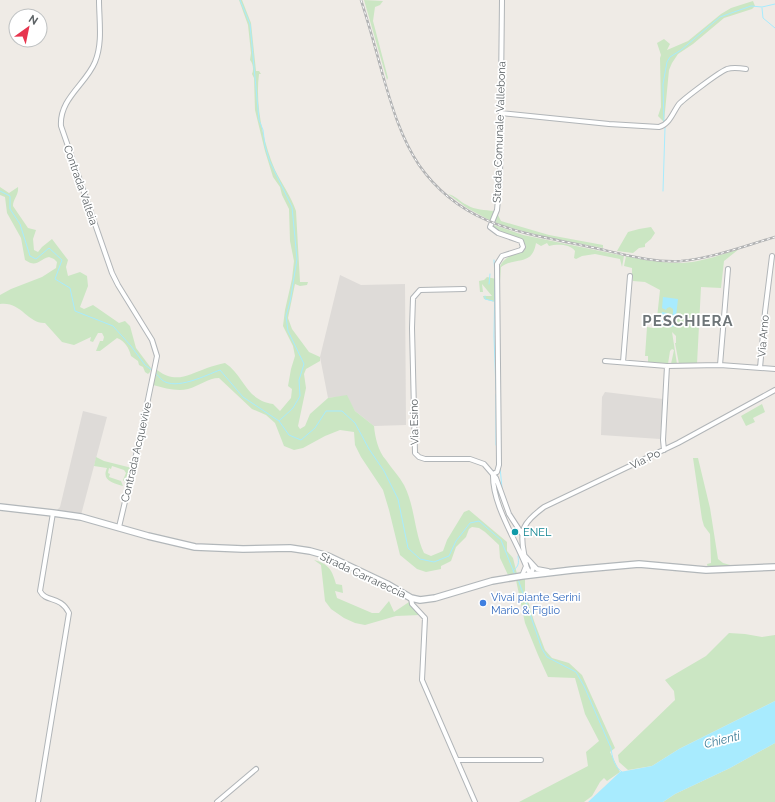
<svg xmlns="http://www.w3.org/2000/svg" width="775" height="802" font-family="Raleway,sans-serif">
<rect width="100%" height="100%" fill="#efebe6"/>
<path fill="#dedbd8" d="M340,275l21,10 44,-1 1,141 -32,1 -19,-15 -9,-15 -18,2 -8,-41z
M605,392l58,7 -3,40 -59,-4 1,-38z
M83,411l24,6 -26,98 -25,-4 4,-4z"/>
<path fill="#cbe6c3" d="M239,0h3l9,23 5,48h3l2,3h-2c-4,31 4,67 16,96 7,14 16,26 21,41l4,71h8l-1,3 -7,1 -5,-2 -7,34 4,11 17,23 11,5v4l-14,8 -2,5 2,14 -8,38 2,3 5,-3 5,-12 18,-16 19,-3 8,16 19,15c1,11 4,25 12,34 6,9 13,16 18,25 11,21 10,47 20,68l7,3 12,-5 4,-11 17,-28 5,-2 38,32v9l6,7 4,16 -9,1 -8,-17 -1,-13 -14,-13 -6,-4 -7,-1 -3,2 -3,8 -10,10 -5,14 -10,5v3l-15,3 -9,-3 -17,-14 -11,-45 -6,-20 -22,-33 -6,-12 -1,-13 -14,-2 -15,6 -22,12 -9,2 -10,-4 -9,-23 -9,-8 -14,-6 -33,-31c-11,0 -20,8 -31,11 -11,3 -23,-1 -35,-4l4,-15c19,14 31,5 50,-2 6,-2 12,-4 18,-5 20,13 20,37 48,41l7,7 11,-13 1,-9 -4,-3 3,-17 4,-13 -2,-10 -10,-20 2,-16 7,-31 2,-18 -4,-20 -1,-32 -7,-14 -2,-8 -7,-10 -8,-26 -10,-41 -1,-32 -2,-4c2,-4 1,-11 -2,-14l1,-7 -3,-28z
M364,0l19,1 -3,4 -5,2 -2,14 15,57 -1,2z
M753,1l2,5 -3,3 -28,9 -31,26 -15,10 -6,9 -3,7 -5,52 -6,-6 3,-9 -1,-49 1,-3 -4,-12 7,-4 6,5 -3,6 21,-9 33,-27 10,-6z
M0,187l9,6 9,-6c1,8 -5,12 -5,19l15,22 8,2 -3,9 1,11 4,2 4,-5 10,-8 16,21 -2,7 2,9 12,-4 7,4 1,10 -8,21 4,2 9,-4 26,18 6,-2 5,5 6,22 15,20 -1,4 -2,2 -3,-2 -2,-5 -4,-2 -1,-4 -7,-5c-2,-8 -6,-15 -14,-18l-17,13h-4l4,-10h3l1,-4 -2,-4h-4l-5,9 -3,-1 1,-4 -17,8 -12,-3 -17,-19c-17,1 -24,-22 -45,-19v-9l11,-6 31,-12 14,-9 1,-6 -3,-3 -5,-2c-11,3 -12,11 -24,3l-4,-22 -14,-25 -2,-16 -5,-2z
M448,194c7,1 12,8 19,11 8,5 18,5 27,6l-3,10 -24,-13z
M498,215l3,6 48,14 54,10v3c-36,-7 -74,-13 -109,-26z
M494,225l29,10 101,21 -2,11 -2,-8 -25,-5 -13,2 -6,3 -2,-1 1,-7c-5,-7 -18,-7 -26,-5l-2,-3 -6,3 -5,-3c-4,24 -20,13 -35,24l-1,14c-6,-18 9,-27 24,-30l2,-5 -4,-6 -24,-9 -4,-3z
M651,227l4,6 -4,6 -6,5v3l-6,1 -6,5 -16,-2 11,-19 11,-3z
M739,249l-15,12 -3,27 -20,-1 -4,77h-18l-4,-21h1v-7l-4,-4 5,32h-6l3,-14 -2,-1 -2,2 -2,13 -20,-2v-6h-3l2,-29 6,1 3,-1 4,-37 -15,-8 -12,-1 -1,-7v-6l-8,-2 2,-10c18,4 37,7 56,7 19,-1 39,-8 57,-14z
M487,277l9,2 -1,23 -11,-3 -1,-3h9l-10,-12 1,8h-3l-1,-11 5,-1z
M762,404l3,8 -12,6 2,4 -9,4 -5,-10z
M96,457l8,4 28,7 -4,18 -5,-6 3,-7 -2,-3 -12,-4 -1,3 -2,-1 -1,5 2,1 -1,3 12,4 2,5c-9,-3 -22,-5 -16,-18l-13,-2z
M693,458h5l12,50 8,51 5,4 11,3 -26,2 -1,-4 4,-1v-2l-1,-27 -6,-8 -2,-7z
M314,560c15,4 18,10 22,24l6,1 1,8 -8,-2 2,7 35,15h7l10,-12 5,11 15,-10 11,13 -24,1 -31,9 -10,-2 -11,-5 -13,-9 -6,-8 -4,-36z
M525,578v13l9,30 11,29 7,8 17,5 13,12 33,73 -5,4 10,20 -13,9 -3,-3 -4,4 -8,14 -8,6h-65l69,-36 -2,-14 13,-11 -14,-27 -10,-36 -27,-1 -10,-22 -13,-32 -9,-43z
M729,633l16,1 17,3 13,-2v66l-96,48 -27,17 -24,4 -9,-8 -1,-7 57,-55 -1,-9 -9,-11 41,-24z
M775,743v59h-112l12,-8 55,-26z"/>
<path fill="#a8ebfe" d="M663,297l15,2 -3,26 -3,2 -12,-1 2,-14 5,1 -1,4h6l1,-5v-3l-3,-2 -3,1 -1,2 -4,-2z
M775,701v42l-45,25 -55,26 -12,8h-75l32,-30 32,-6 27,-17z"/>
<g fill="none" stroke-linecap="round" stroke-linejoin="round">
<path stroke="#a8ebfe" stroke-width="1" d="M240,0l10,24 9,96 4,10 2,16 5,16 22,45 5,52 -7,43 -4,14 2,15 16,33 -5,16 1,16 -7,12 -14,13 10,14 12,5 14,-12 11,-17h16l13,12 14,26 15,22 14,28 10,49 12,11 14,3 15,-6 7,-15 14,-18 9,-2 22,19 14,35
M762,8l1,10 12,10
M664,124l-1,-40 4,-22 3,-5 11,-7 39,-33 31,-11 11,1 13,-3
M0,191l10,5v13l10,15 10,32 6,3 13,-11 13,12 -7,19 15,9 5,23 38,15 18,20 14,19 8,6
M663,191l2,-63
M494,260l1,16
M495,278l-1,58 2,54
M489,284l1,-10
M485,296v3l8,2
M155,373c3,2 5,5 7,7 14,11 44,-5 58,-10l23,27 36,24
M496,394v51
M500,467l2,21
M513,571c6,-5 6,-8 5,-15
M518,579l24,70 5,8 29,15 8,14 27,62c1,8 3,19 11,24"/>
<g stroke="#b1b5b8" stroke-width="6">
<path id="minor" d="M99,0c0,20 4,43 -4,62 -9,22 -36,37 -34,64l51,147 6,12 34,55 5,16 -17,82 -21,89
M501,113l108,11 50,3c11,-3 14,-15 20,-23 6,-6 40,-32 48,-35 6,-2 13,-1 19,0
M464,289l-44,1 -7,8 -1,30 3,125 4,4 6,2h45l14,5 12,14 13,36 13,20
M605,361l62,5 53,-1 55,4
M623,362l7,-86
M720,365l8,-96
M760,368l5,-56 7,-56
M664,450l-1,-10 4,-74
M493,474l4,-2 2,-7 -2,-201 5,-8 19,-6 2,-3 -2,-6 -23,-8 -8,-6 7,-17 3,-31 2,-179
M493,474c-1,30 22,64 33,92l-4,10
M525,556l12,13 11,2
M531,563l2,5 -2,6c-6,-6 -5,-12 -7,-21 -5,-24 0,-31 20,-46l134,-64 97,-53
M411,598l1,6 13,14 -3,62 53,122
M457,760h84
M38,802l31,-189c-9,-18 -23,-10 -29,-22l13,-78
M217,802l39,-33"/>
</g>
<g stroke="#b2b7ba" stroke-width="8">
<path id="secondary" d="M0,507l53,6 28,4 67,19 47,11 48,2 47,-1 20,3 18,5 59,28 24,14 9,2 15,-2 57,-17 30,-5 50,-6 67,-6 67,6 69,-3"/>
</g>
<use href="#minor" stroke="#fff" stroke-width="4"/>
<use href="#secondary" stroke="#fff" stroke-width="5.5"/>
<g stroke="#b2b3b4" stroke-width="2.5">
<path id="rail" d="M361,0c8,25 15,50 22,76 9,31 18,62 36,89 44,63 107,68 176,83 28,6 57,15 86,13 32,-3 63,-15 94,-24"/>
</g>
<use href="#rail" stroke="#fff" stroke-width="1" stroke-dasharray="3" stroke-linecap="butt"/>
</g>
<circle fill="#0f9aa8" stroke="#fff" stroke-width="1.5" cx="515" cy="532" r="4"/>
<circle fill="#3f7fe0" stroke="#fff" stroke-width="1.5" cx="483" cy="603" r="4"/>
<g text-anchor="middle" stroke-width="3.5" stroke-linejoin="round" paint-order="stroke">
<g font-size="11" fill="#5d6366" stroke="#fff">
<text transform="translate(499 132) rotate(-88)" y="4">Strada Comunale Vallebona</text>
<text transform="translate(81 185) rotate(71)" y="4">Contrada Valteia</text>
<text transform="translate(763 336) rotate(-85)" y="4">Via Arno</text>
<text transform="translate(414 422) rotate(-91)" y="4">Via Esino</text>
<text transform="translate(136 452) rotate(-77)" y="4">Contrada Acquevive</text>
<text transform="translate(645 459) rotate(-26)" y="4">Via Po</text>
<text transform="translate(363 575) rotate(25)" y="4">Strada Carrareccia</text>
</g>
<g font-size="11" fill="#0d838f" stroke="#fff" text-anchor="start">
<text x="523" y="536">ENEL</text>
</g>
<g font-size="11" fill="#366cbe" stroke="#fff" text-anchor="start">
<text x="491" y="601">Vivai piante Serini<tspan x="491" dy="13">Mario &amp; Figlio</tspan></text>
</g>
<g font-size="12" font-style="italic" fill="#3b7b96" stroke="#fff">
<text transform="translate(722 740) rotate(-14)" y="4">Chienti</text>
</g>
<g font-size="15" font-weight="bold" letter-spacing="1" fill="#6e7578" stroke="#fff">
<text x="688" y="326">PESCHIERA</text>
</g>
</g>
<g transform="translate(28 28) rotate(33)"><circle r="19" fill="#ffffff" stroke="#bec1c2"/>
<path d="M0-3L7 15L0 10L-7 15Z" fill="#e7354e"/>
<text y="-6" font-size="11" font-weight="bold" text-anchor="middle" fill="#5d6366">N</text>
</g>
</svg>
